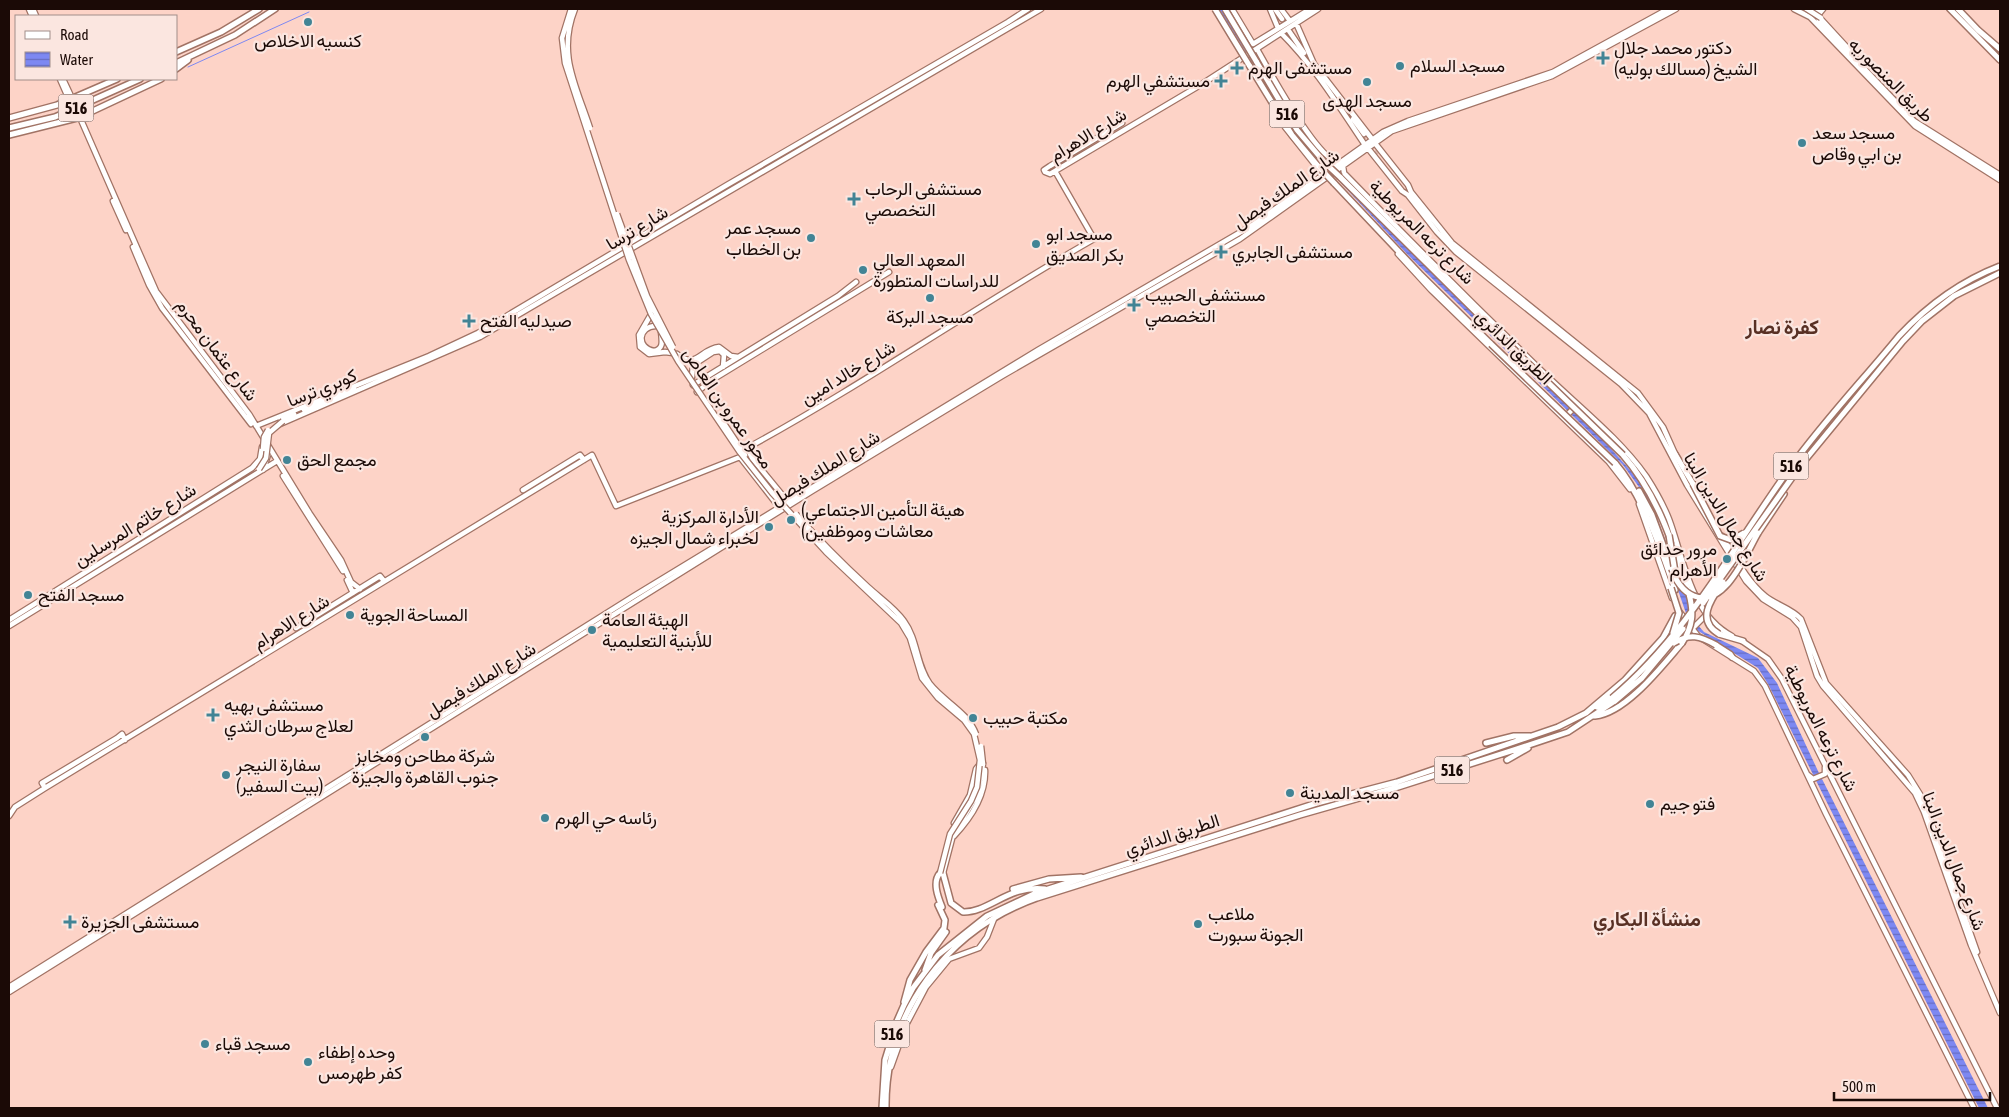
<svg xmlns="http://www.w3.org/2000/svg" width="2009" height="1117" font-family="'Asap Condensed',Vazirmatn,sans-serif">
<defs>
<pattern id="water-rules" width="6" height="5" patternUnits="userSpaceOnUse" patternTransform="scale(1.25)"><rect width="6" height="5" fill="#7d88f2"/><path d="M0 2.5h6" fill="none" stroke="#666dc2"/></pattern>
</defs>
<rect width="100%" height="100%" fill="#fdd3c7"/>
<path fill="url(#water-rules)" d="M1219,9h7l78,129 122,129 162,156 58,65 50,135 8,9 54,26 19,25 41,88 170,337h-9l-211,-424 -10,-16 -63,-39 -6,-7 -38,-110 -7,-18 -21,-29 -216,-211 -107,-115z"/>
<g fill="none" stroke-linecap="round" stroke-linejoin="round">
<path stroke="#7d88f2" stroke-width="1" d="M188,67l121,-55"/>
<path stroke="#dbb5aa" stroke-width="4.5" stroke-dasharray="4.5 2" stroke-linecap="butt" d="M1284,17l8,13
M67,95l8,20
M1362,136l15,19"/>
<g stroke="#a17365" stroke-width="7">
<path id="major" d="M29,9l3,7
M33,9l3,7
M1232,9l21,35 57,-35
M1270,9l8,19
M1275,9l7,10
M1281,9l9,12
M1794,9l16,8 105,109 85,54
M1823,9l-5,6 1,6 95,100 86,54
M1811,13l8,-4
M1821,19l34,37
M1296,23l18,41 58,75
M1289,31l15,22
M1281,33c34,34 57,72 84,112
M1257,49c12,21 60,112 83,114
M60,79l7,16
M63,79l7,15
M78,113l78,178 93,123 61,100 31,46 10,22 9,7
M1353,119l11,15
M1122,123l-72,43 -6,4 1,2 5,2 152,-90 116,-75
M1285,127l35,44 1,6
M1374,142l34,43 3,7 41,51 186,150 25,34 13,29
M1367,147l35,44 6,4 29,37 19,20 165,132 28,29 38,72 59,96 17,18 29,18 9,10 16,49 6,10 92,107 9,19 47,133 29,68
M1343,166l1,7c66,68 133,135 201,201 34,33 74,64 101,102 9,14 17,28 23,43 15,40 21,95 63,117
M113,201l13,29
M133,247l16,38 13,23 89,116
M1398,254l33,36 178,172 21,27
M650,316l-11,19 1,12 9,7 16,-2 8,1
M656,326c-18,0 -20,22 -2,25 10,-2 8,-10 7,-19
M677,354c19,16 23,-5 42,-7l12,9 7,1
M692,377l1,-12 20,-13 7,-1 4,4 -1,12
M693,385l145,-89 18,-14
M697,392l15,-12 177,-108
M304,410l51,-20
M1564,418l12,-12
M281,420l13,-6
M280,424l200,-87 561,-328
M256,426l173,-70 49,-23 249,-148 281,-163 20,-13
M263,470l5,-15
M283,476l60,95
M523,490l57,-35 4,5
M788,502l-36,-44 -5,-10c118,-64 229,-142 347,-209l-39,-68
M1639,504l33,94
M1722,536c13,21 24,44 43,60 11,9 26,12 36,23l25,64 82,92 15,24 54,153
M347,580l6,13
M1679,611l19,25 56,35 11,15 61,128 148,294
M9,620l243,-152 8,-9 2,-12
M9,626l268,-165
M296,628l84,-52 4,5
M1692,629l15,-15
M1742,641l26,18 14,20 215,429
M1808,775l5,4 12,-5v-7
M45,788l-3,-5 75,-45 5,-4 3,6
M9,816l6,-9 30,-19 547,-333 24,51 124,-49 39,50
M954,823l16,-28 6,-26 4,-5
M954,836c17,-18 32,-40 31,-66
M943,873l10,-38 24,-40 6,-31
M9,987l625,-391 404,-246 213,-124 132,-94 25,-11 145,-49 115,-63
M9,992l803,-501 190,-115 238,-137 152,-108 160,-55 124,-67
M891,1067l15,-42 20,-38 23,-28 30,-11 8,-11 7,-18"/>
</g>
<g stroke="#a17365" stroke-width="8">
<path id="highway" d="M1950,9l50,51
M1958,9l20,21 22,19
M176,52l45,-20 38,-23
M1256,61l41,69 28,33
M176,63l59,-28 40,-26
M1249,65l43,70 26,31
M176,69l12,-9
M80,117l81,-38
M9,118l48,-13 60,-26
M9,128l46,-11 85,-38
M9,135l68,-17
M1340,177l161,160
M1334,183l86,91 71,70
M1675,454l18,30
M1623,455c34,39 49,86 65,135
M1615,463c27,31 47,88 60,127
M1639,491l13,24 20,54
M1758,533l26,-39
M1719,634l24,7
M1716,645l14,9 2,3
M1597,707l15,-9
M1595,716c31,-3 67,-50 87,-73
M1486,743l28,-7h16
M1507,760l21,-12
M940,873c-8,9 -2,24 2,34
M943,873l8,30 12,9c25,1 47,-28 82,-23
M1013,889l36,-10 32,-2
M925,970l6,-17 15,-21
M904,1002l6,-22 16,-28 18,-24 1,-8 -7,-15
M882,1108l3,-48 12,-39 7,-16 9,-17 25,-33 49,-39 49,-23 281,-90 80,-21 161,-55 28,-14 39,-33 38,-42 12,-22
M886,1108c-1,-96 61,-178 151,-210l263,-83 98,-28 119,-38 51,-17 47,-31"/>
</g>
<use href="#major" stroke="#fff" stroke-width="4.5"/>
<use href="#highway" stroke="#fff" stroke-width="5"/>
<g stroke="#a17365" stroke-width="7" stroke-linecap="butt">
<path id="major-bridge" d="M571,9l-9,29 3,25 64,197 22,54 27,47 61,90 34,43 53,58 75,71 9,15 12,40 16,20 26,22 10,14 6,26 -3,27 -6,14 -21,33 -10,39
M575,9c-18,45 1,76 15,119
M1807,9l14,9
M617,214l30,82 26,51
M719,416l26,39
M263,449l1,-12 4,-7
M259,469l7,-11 3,-25 14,-12
M796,514c23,26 47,50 72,73 12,11 27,21 36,34 14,19 12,44 26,63 14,18 37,27 46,50
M981,746l2,18"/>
</g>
<g stroke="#a17365" stroke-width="8" stroke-linecap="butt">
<path id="highway-bridge" d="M1215,9l34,56
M1225,9l31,52
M1325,163l15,14
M1318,166l16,17
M1501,337l122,118
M1491,344l124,119
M1693,484l27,52 11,4 13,-7
M1669,535l6,37
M1672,569c3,11 11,23 22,27 31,12 52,-42 64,-63
M1671,588l8,25 -6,20
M1703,603l98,-138 102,-124 19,-20 32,-25 46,-23
M1719,634c-24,-14 -7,-36 4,-52
M1674,643c16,-10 26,-7 42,2
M1682,643c11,-17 12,-30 7,-49
M1612,698c76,-64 121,-151 178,-230 33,-46 73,-88 109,-132 28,-30 62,-55 101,-70
M1615,701l27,-23 41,-49"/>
</g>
<use href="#major-bridge" stroke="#fff" stroke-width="4.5"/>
<use href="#highway-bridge" stroke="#fff" stroke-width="5"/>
</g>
<g fill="#428495" stroke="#fbe6e0" stroke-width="2">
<circle cx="308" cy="22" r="5"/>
<path d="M1600.5 50.5h5v5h5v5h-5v5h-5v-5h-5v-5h5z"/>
<circle cx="1400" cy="66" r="5"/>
<path d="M1234.5 60.5h5v5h5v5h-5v5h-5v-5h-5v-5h5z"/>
<path d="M1218.5 73.5h5v5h5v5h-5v5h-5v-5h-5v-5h5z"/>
<circle cx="1367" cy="82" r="5"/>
<circle cx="1802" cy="143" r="5"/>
<path d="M851.5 191.5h5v5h5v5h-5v5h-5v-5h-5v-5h5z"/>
<circle cx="811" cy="238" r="5"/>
<circle cx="1036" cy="244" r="5"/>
<path d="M1218.5 244.5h5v5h5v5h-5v5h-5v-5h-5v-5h5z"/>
<circle cx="863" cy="270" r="5"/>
<circle cx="930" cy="298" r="5"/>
<path d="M1131.5 297.5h5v5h5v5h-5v5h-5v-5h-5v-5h5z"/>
<path d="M466.5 313.5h5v5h5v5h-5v5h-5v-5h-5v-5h5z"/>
<circle cx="287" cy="460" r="5"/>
<circle cx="791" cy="520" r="5"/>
<circle cx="769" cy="527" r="5"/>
<circle cx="1727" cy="559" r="5"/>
<circle cx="28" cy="595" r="5"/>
<circle cx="350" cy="615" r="5"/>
<circle cx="592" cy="630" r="5"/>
<path d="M210.5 707.5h5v5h5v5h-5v5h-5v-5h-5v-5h5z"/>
<circle cx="973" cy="718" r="5"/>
<circle cx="425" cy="737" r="5"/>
<circle cx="226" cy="775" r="5"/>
<circle cx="1290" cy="793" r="5"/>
<circle cx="1650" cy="804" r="5"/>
<circle cx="545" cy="818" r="5"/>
<path d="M67.5 914.5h5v5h5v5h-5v5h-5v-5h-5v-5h5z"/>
<circle cx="1198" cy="924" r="5"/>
<circle cx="205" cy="1044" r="5"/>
<circle cx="308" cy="1062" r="5"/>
</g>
<g text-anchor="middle" stroke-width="4.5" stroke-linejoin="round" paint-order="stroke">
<g fill="#fbe6e0" stroke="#5e4c47" stroke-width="1">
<rect x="58.5" y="94.5" width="35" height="27" rx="4"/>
<rect x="1269.5" y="100.5" width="35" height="27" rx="4"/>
<rect x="1773.5" y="452.5" width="35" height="27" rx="4"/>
<rect x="1434.5" y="756.5" width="35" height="27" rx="4"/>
<rect x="874.5" y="1020.5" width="35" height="27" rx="4"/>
</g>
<g font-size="16" font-weight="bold" fill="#1b0a06">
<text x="76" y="114">516</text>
<text x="1287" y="120">516</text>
<text x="1791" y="472">516</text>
<text x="1452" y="776">516</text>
<text x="892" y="1040">516</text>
</g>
<g font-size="18" fill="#1b0a06" stroke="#fbe6e0" text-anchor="start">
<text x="308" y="47" text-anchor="middle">كنسيه الاخلاص</text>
<text x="1614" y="54">دكتور محمد جلال<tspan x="1614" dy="21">الشيخ (مسالك بوليه)</tspan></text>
<text x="1410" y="72">مسجد السلام</text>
<text x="1248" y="74">مستشفى الهرم</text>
<text x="1210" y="87" text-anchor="end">مستشفي الهرم</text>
<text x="1367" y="107" text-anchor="middle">مسجد الهدى</text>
<text x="1812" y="139">مسجد سعد<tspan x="1812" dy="21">بن ابي وقاص</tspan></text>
<text x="865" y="195">مستشفى الرحاب<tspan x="865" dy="21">التخصصي</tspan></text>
<text x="801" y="234" text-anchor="end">مسجد عمر<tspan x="801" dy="21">بن الخطاب</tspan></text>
<text x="1046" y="240">مسجد ابو<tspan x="1046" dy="21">بكر الصديق</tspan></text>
<text x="1232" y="258">مستشفى الجابري</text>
<text x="873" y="266">المعهد العالي<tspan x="873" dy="21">للدراسات المتطورة</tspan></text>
<text x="1145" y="301">مستشفى الحبيب<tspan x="1145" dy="21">التخصصي</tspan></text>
<text x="930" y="323" text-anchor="middle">مسجد البركة</text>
<text x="480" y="327">صيدليه الفتح</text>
<text x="297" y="466">مجمع الحق</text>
<text x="801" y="516">(هيئة التأمين الاجتماعي<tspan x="801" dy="21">(معاشات وموظفين</tspan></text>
<text x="759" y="523" text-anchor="end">الأدارة المركزية<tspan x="759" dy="21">لخبراء شمال الجيزه</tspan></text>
<text x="1717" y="555" text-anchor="end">مرور حدائق<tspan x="1717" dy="21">الأهرام</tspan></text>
<text x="38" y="601">مسجد الفتح</text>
<text x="360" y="621">المساحة الجوية</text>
<text x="602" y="626">الهيئة العامة<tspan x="602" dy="21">للأبنية التعليمية</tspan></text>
<text x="224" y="711">مستشفى بهيه<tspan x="224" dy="21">لعلاج سرطان الثدي</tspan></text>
<text x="983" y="724">مكتبة حبيب</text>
<text x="425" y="762" text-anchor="middle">شركة مطاحن ومخابز<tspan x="425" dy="21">جنوب القاهرة والجيزة</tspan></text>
<text x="236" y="771">سفارة النيجر<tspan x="236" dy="21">(بيت السفير)</tspan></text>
<text x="1300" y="799">مسجد المدينة</text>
<text x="1660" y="810">فتو جيم</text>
<text x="555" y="824">رئاسه حي الهرم</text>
<text x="1208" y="920">ملاعب<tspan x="1208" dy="21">الجونة سبورت</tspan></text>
<text x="81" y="928">مستشفى الجزيرة</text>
<text x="215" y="1050">مسجد قباء</text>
<text x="318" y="1058">وحده إطفاء<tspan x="318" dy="21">كفر طهرمس</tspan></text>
</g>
<g font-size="18" fill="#1b0a06" stroke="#fbe6e0">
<text transform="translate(1891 80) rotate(45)" y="6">طريق المنصوريه</text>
<text transform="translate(1088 135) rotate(-31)" y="6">شارع الاهرام</text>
<text transform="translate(1286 189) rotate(-35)" y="6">شارع الملك فيصل</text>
<text transform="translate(637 228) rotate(-31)" y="6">شارع ترسا</text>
<text transform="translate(1422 232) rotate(45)" y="6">شارع ترعه المريوطية</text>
<text transform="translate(1514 347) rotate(44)" y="6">الطريق الدائري</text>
<text transform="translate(217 350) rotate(53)" y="6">شارع عثمان محرم</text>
<text transform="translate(848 373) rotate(-31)" y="6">شارع خالد امين</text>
<text transform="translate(322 388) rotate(-22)" y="6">كوبري ترسا</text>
<text transform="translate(728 408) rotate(55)" y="6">محور عمرو بن العاص</text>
<text transform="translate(825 468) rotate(-32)" y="6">شارع الملك فيصل</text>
<text transform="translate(1726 517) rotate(59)" y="6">شارع جمال الدين البنا</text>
<text transform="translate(135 525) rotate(-32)" y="6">شارع خاتم المرسلين</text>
<text transform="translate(291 622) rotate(-32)" y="6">شارع الاهرام</text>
<text transform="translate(481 680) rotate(-32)" y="6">شارع الملك فيصل</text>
<text transform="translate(1821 728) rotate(63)" y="6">شارع ترعه المريوطية</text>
<text transform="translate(1172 835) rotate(-18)" y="6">الطريق الدائري</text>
<text transform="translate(1954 861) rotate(69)" y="6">شارع جمال الدين البنا</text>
</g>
<g font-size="20" font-weight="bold" fill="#583024" stroke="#fbe6e0">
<text x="1782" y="334">كفرة نصار</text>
<text x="1647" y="926">منشأة البكاري</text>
</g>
</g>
<rect width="2009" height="1117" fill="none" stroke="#1b0a06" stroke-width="20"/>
<rect x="15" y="15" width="162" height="65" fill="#fbe6e0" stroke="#a18e89"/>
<rect x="25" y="31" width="25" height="8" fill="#ffffff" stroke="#a18e89"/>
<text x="60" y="40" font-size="15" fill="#1b0a06">Road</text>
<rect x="25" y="52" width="25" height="15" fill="url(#water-rules)" stroke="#a18e89"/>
<text x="60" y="65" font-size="15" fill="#1b0a06">Water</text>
<path d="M1834 1092v8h156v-8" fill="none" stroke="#1b0a06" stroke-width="2.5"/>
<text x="1842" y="1092" font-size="15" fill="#1b0a06" stroke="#fbe6e0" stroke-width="4" paint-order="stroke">500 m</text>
</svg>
